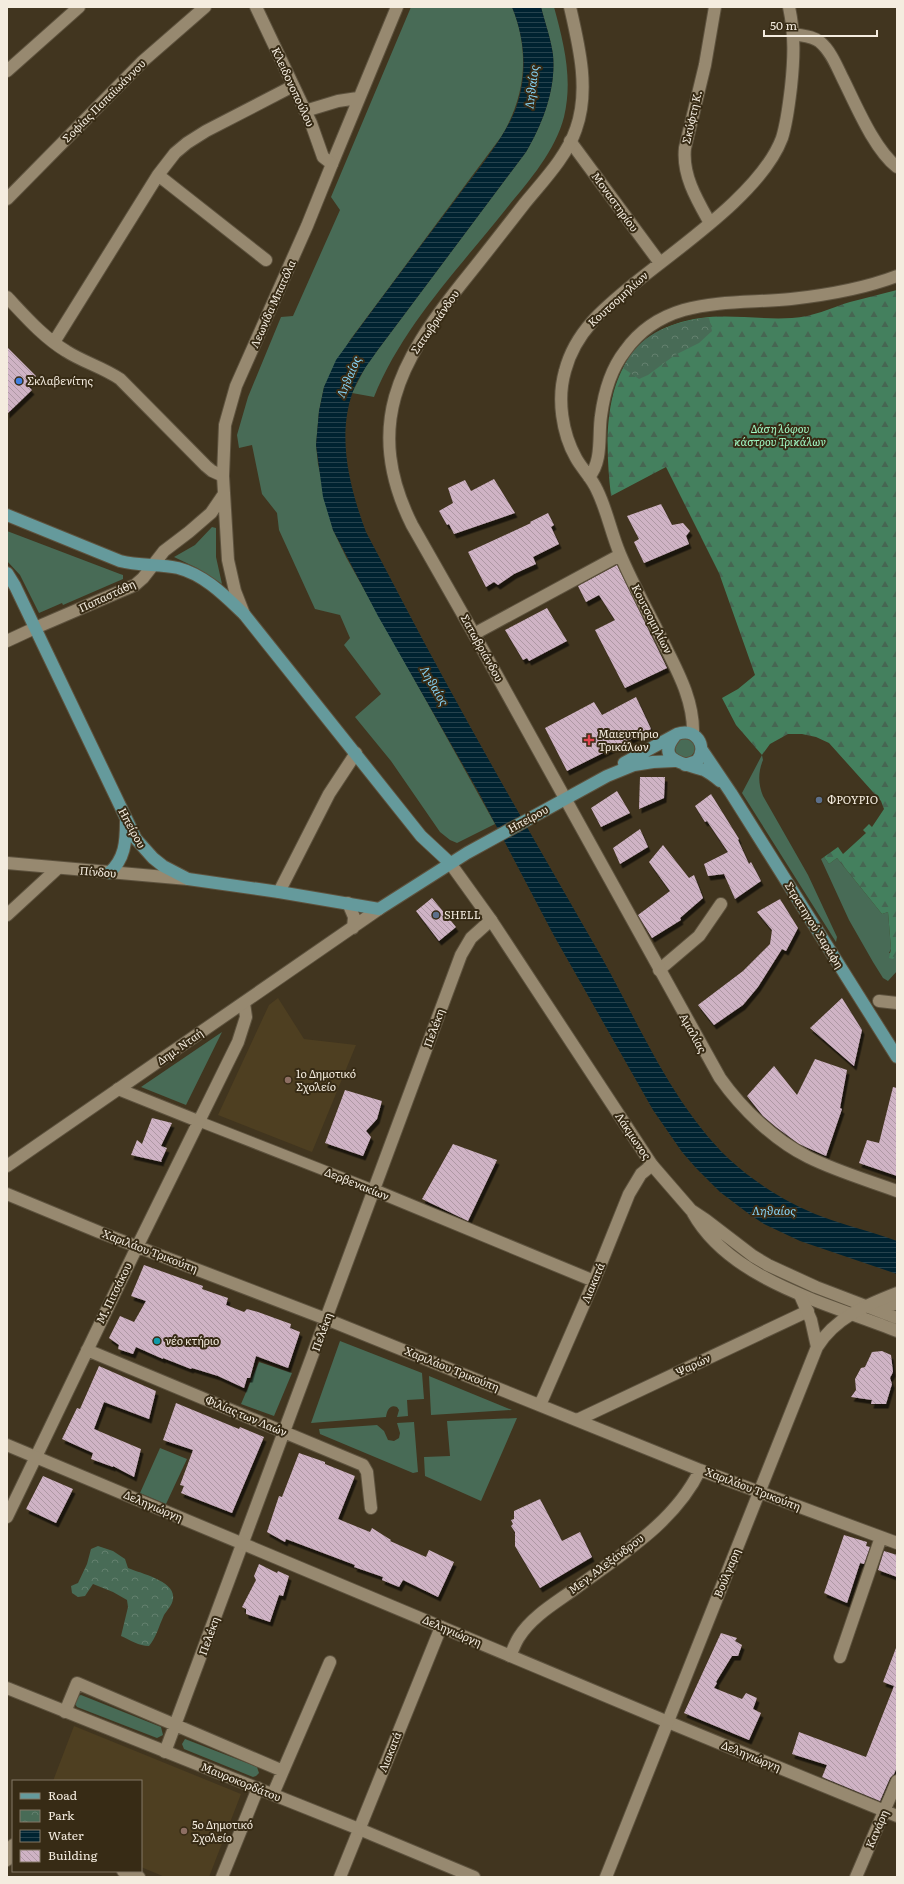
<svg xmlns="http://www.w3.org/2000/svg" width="904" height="1884" font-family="Literata,serif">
<defs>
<pattern id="forest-firs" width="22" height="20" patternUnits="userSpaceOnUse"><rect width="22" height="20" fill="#44805e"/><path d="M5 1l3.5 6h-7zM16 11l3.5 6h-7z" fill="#466652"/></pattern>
<pattern id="park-crowns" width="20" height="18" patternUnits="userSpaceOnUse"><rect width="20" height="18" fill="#486b56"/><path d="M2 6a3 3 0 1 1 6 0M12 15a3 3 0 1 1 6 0" fill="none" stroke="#63806e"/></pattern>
<pattern id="water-rules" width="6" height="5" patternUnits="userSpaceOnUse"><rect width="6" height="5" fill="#002331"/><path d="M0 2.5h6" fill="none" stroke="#26434e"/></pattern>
<pattern id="building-back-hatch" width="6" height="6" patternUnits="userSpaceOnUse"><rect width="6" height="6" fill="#cfb3c5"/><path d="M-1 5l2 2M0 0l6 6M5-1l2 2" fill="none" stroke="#ae98a4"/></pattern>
<filter id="shadow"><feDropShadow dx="2.5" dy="4.5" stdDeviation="0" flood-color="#0009"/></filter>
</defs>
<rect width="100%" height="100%" fill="#41351f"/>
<path fill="#4e3f21" d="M278,998l26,41 52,6 -44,107 -94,-37 51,-110z
M74,1726l167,68 -32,83h-44l-24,-10v-86h-88z"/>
<path fill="#486b56" d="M411,7h101c18,44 14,89 -11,130l-151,203 -26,47 -5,24 -3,34 2,19 15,66 13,27 149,267 -38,19 -7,-3 -10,-8 -49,-71 -36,-44 26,-23 -37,-49 6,-7 -10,-23 -25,-6 -36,-79 -2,-17 -15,-19 -10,-49 -13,3 -2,-13 11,-38 33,-80 12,-1 47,-106 -9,-13z
M541,7h13c10,37 19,72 10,110 -9,35 -36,65 -58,92 -47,59 -104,118 -132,188l-22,-4 14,-27 11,-15 149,-199c17,-29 30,-63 27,-97 -2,-16 -8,-32 -12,-48z
M212,527l4,1v29l6,27 -25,-16 -23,-11 21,-12z
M7,531l113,43 3,1v4l-60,26 -1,-2 -23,10 -19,-38 -13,-14z
M675 748a10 10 0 1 1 20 0a10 10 0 1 1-20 0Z
M762,755l1,5c-5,12 -5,24 0,36l45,79 29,62 -1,5 -94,-149z
M824,857l5,7 8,-6 45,56 6,-2 3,37 -2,4h7l1,18 -9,10 -5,-3 -10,-16 -24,-42 -28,-61z
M222,1032l-36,73 -45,-18z
M340,1341l82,32 2,26 -17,1 1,16 -11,1 2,-7 -2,-3c-7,-3 -10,3 -11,10l-75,6z
M259,1362l33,11 -18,43 -33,-12z
M429,1376l83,34 -81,5z
M517,1418l-36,83 -56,-25 -1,-19 26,-1 -3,-35z
M414,1422l4,50 -5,1 -93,-39 -1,-5 58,-4 7,6 4,9 6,1 5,-3 1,-5 -3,-10z
M160,1448l27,11 -21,45 -26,-11z
M81,1695l80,32 2,8 -6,3 -80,-31 -2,-3 3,-8z
M185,1739l72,28 2,6 -3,3 -3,1 -69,-28 -2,-5z"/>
<path fill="url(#forest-firs)" d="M897,290v663l-4,6 -4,-1 2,-9 -3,-37 -6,2 -45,-56 -8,6 -5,-7 14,-10 5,7 23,-21 -3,-3 6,-6 3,3 12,-18 -3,-8 -52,-58 -13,-6 -14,-3h-14l-18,10 -8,11 -26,-30 -14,-27 16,-9 17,-14 -36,-102 -53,-106 -55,29c-9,-77 -6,-165 90,-178 29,-4 61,2 91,0 21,-1 38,-10 58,-16 16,-4 31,-8 47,-12z"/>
<path fill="url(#park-crowns)" d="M702,318h7l3,13 -13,12 -24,12 -27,20 -9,4 -16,-11c16,-34 45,-44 79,-50z
M98,1546l15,5 12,8 3,9c14,6 48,13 45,31 -1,7 -6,11 -9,16 -5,11 -8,23 -15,31 -10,0 -19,-6 -28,-10l7,-29 -1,-7 -14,-8 -20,-8 -8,12 -7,1 -6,-4 -1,-7 7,-3 9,-19 4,-15z"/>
<path fill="url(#water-rules)" d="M512,7h29c4,16 10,32 12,48 3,34 -10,68 -27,97l-149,199c-9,13 -20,27 -25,43 -15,45 -2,95 14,138 26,49 51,98 78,147 51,94 105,186 158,279 38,68 70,146 127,201 27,25 60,45 94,58 24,9 50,15 74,24v33l-97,-33 -36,-17 -15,-10 -29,-22 -24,-24 -14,-16 -29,-42 -100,-176 -74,-141 -101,-177 -45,-86 -10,-33 -7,-52 3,-34 5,-24 12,-27c39,-54 80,-108 120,-161 19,-26 49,-61 60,-91 12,-34 9,-69 -4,-101z"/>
<path fill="url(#building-back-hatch)" filter="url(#shadow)" d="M7,347l29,29 -9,9 5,5 -25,24z
M494,479l21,34 -61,21 -5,-10 -2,1 -8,-14 14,-8 -5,-15 17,-8 6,11z
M661,504l11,21 11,-2 7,8 -4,5 3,8 -45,19 -10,-21 5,-3 -12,-23z
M548,513l6,12 -3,2 8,17 -26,13 3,7 -22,10 -16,11 -4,-3 -8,5 -18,-35 63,-29 -1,-1z
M617,565l50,103 -42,20 -30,-58 20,-10 -16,-25 -13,7 -8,-16z
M547,608l20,33 -38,20 -2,-3 -4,2 -18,-30z
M636,697l15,32 -84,42 -22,-43 49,-26 8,13z
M640,777h25l-1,21 -25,11z
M617,791l13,22 -29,14 -10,-19z
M711,794l28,45 -1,1 11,24 2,-2 10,19 -26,18 -11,-25 -16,2 -4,-12 24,-12 -21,-31 -2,1 -10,-16z
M640,829l8,18 -28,17 -7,-16z
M663,845l26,33 5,-3 9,23 -23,20 1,2 -29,18 -14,-23 32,-24 -21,-29z
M432,898l24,29 -17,14 -23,-30z
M780,899l18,29 -12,23 -4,-2 -24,38 -15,18 -29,20 -16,-20 45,-34 27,-27 2,-14 -15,-18z
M842,998l20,32 -8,36 -44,-38z
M815,1059l32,11 -7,38 2,1 -16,47 -27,-12 -23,-17 -13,-11 -16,-20 27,-30 23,29z
M893,1087l4,1v88l-38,-13 8,-23 12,3z
M345,1090l37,11 -5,18 -11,12 5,6 -8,19 -38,-13z
M152,1118l20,5 -11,23 6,2 -6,13 1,1 -31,-7 6,-15 5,4z
M453,1144l44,16 -29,61 -46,-22z
M144,1265l59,21 -1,3 26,9 -2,7 18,7 3,-3 11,3 33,12 -1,4 10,4 -12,36 -32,-12 -6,22h-3l-3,10 -26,-12 -26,-8 -1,1 -28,-11v1l-27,-12 -3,7 -15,-5 1,-4 -10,-7 11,-22 14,6 12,-21 -15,-5z
M882,1351l9,4 2,17 -3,6 2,6 -6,20h-15l1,-4 -21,-3 5,-7 -1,-11 6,-11 4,-1 7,-15z
M99,1366l57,25 -7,28 -45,-17 -10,27 47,20 -7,28 -21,-11v1l-22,-8 2,-6 -31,-14 15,-31 3,1z
M176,1403l63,26 1,-2 24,10 -32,76 -51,-20 3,-7 -4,-1 13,-35 -30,-10z
M299,1453l26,9v2l30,12 -17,43 32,13 2,-4 19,12 -1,1 36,16 3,-7 25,12 -16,35 -35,-17 -4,7 -17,-7 1,-3 -29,-10 1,-2 -69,-26 -1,3 -18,-10 12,-36 3,1z
M43,1476l30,13 -17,34 -30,-14z
M540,1499l22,42 18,-9 12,25 -52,31 -25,-42v-14l-4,-6 2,-2 -2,-4 3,-1v-8z
M844,1535l23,7 -1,4 4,1 -6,17 -4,-1 -13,40 -23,-10z
M884,1551l13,4v22l-19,-7z
M259,1564l18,9 1,-2 11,5 -6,20 -4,-1 -9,27 -24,-8v-5l-4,-2 14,-27 -2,-4z
M721,1633l16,5 -2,3 7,4 -4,11h-6l-16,26 1,1 -3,5 28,11 4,-6 11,5 -4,11 8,4 -12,27 -65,-27z
M896,1648h1v119l-3,7 -4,4 -10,23 -58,-24 5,-12 -35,-11 7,-22 67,25 28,-71 -11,-4z"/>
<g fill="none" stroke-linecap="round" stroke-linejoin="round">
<g stroke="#5d523e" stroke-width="12">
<path id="pedestrian" d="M198,1121l176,69"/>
</g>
<g stroke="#5d523e" stroke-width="14">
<path id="minor" d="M794,34c9,2 19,2 26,8 11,9 17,25 23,37 13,26 31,70 54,88
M7,71l72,-64
M305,111l33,-10 20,-3
M570,141l90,122
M332,164l65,-157
M158,175l108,85
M7,199l136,-138 62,-54
M710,223c-13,-23 -28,-48 -25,-75l20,-83 10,-58
M7,297c18,19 36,40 59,54 17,11 36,16 54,28l86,87 6,5 11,5
M54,342l104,-167 17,-22 12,-10 19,-12 87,-45
M589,477c14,-16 9,-42 12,-61 3,-23 10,-47 24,-65 40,-56 105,-46 166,-52 36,-4 72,-10 106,-23
M474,634l146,-79
M7,641l28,-13
M693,734c1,-32 -14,-60 -28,-88 -15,-31 -32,-61 -45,-92 -9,-21 -13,-44 -23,-64 -5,-12 -15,-21 -21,-32 -14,-25 -19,-59 -11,-87 10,-39 39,-63 70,-88 44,-36 127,-91 147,-145 5,-16 7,-34 9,-51 3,-28 4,-52 -2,-80
M279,892l50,-98 27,-41
M7,915l51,-47
M659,970l40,-34 22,-32
M879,1001l18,2
M118,1089l80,32
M374,1190l220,91
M7,1194l92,38 227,87 374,151 197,73
M87,1350l276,115 4,7 4,36
M540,1405l54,-124 35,-87 12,-20 11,-9
M577,1420l231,-109
M7,1517l130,-270 101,-205 8,-25 -2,-14
M510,1656c3,-6 5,-13 9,-19 13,-21 38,-35 57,-49 46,-34 99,-66 124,-118
M840,1657l41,-120
M65,1712l12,-29 206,88
M165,1752l296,-797 10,-17 20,-18
M273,1794l57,-132
M7,1860l6,-15
M123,1871l16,6
M222,1877l36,-89
M340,1877l101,-250"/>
</g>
<g stroke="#5d523e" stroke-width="14">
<path id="tertiary" d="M570,7c9,39 20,83 6,122 -9,27 -33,52 -51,74 -21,27 -42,54 -63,80 -63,79 -99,144 -50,242l62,109 246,444c22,31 54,62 88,79 28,14 59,23 89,34
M244,614l-9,-23 -7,-31 -5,-84 2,-51 11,-39 71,-160 25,-62 -9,-7 -12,-34 -55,-116
M35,628l100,-43 8,-7 21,-27 25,-19 22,-19 13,-19
M7,863l181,16
M450,863l41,57 161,245 39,45 15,10 47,36 15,9 48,22 81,31
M348,903l6,14 -1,11
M7,1166l372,-257
M693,1213c38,68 137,91 204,118
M871,1306l26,-2
M7,1445l661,277 229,94
M7,1688l352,141 115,48
M856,1877l41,-96"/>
</g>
<g stroke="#5d523e" stroke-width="14">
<path id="secondary" d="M800,1295l11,25 6,27
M606,1877l211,-530c18,-29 49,-42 80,-54"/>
</g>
<g stroke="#5d523e" stroke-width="14">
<path id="primary" d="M7,515l113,46c19,5 39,3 58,7 27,7 47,28 66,46l177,222 29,27
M7,573l8,13 121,253 17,19 10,8 25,13 91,13 100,17 88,-56 140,-77 27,-11 19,-3 21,-1
M675,736c-21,26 13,28 29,34 6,3 11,7 16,11
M702,750l29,43 166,264
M624,763l53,-29c19,-7 31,12 20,27l-12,4
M109,873c16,-14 17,-31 17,-52"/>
</g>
<use href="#pedestrian" stroke="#978970" stroke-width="10"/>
<use href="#minor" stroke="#978970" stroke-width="12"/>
<use href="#tertiary" stroke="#978970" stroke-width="12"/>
<use href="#secondary" stroke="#978970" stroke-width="12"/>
<use href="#primary" stroke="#659a9c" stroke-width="12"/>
</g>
<circle fill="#3f7fe0" stroke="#372b15" stroke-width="1.5" cx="19" cy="381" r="4"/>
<path fill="#e0444e" stroke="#372b15" stroke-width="1.5" d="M587 734h4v4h4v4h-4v4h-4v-4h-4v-4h4z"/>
<g fill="#5c6f8a" stroke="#372b15" stroke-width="1.5">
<circle cx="819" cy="800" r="4"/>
<circle cx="436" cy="915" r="4"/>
</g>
<g fill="#8d6e63" stroke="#372b15" stroke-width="1.5">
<circle cx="288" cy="1080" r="4"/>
<circle cx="184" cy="1831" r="4"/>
</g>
<circle fill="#0f9aa8" stroke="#372b15" stroke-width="1.5" cx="157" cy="1341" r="4"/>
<g text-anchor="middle" stroke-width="4" stroke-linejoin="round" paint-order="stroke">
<g font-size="11" fill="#f4ecdf" stroke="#372b15">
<text transform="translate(293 87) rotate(65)" y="4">Κλειδονοπούλου</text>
<text transform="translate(104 101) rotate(-45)" y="4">Σοφίας Παπαϊωάννου</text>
<text transform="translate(692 117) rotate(-77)" y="4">Σκύφτη Κ.</text>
<text transform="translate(615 202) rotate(54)" y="4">Μοναστηρίου</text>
<text transform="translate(618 299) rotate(-42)" y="4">Κουτσομηλίων</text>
<text transform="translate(273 304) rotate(-66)" y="4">Λεωνίδα Μπατόλα</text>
<text transform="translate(435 322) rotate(-55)" y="4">Σατωβριάνδου</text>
<text transform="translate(107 596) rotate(-25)" y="4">Παπαστάθη</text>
<text transform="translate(652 619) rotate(63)" y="4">Κουτσομηλίων</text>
<text transform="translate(482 648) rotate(61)" y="4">Σατωβριάνδου</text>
<text transform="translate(528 819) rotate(-29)" y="4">Ηπείρου</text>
<text transform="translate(132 828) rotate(61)" y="4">Ηπείρου</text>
<text transform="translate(98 872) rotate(5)" y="4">Πίνδου</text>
<text transform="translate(814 925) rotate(58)" y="4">Στρατηγού Σαράφη</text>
<text transform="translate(434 1028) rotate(-70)" y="4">Πελέκη</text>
<text transform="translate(693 1033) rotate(61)" y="4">Αμαλίας</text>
<text transform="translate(180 1047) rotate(-35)" y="4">Δημ. Νταή</text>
<text transform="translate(633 1136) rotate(56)" y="4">Λάκμωνος</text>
<text transform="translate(357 1184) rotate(22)" y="4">Δερβενακίων</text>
<text transform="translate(150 1251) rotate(21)" y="4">Χαριλάου Τρικούπη</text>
<text transform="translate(593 1283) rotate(-67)" y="4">Λιακατά</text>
<text transform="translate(114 1293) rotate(-64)" y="4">Μ. Πιτσάκου</text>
<text transform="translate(322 1332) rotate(-70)" y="4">Πελέκη</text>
<text transform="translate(693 1365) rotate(-25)" y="4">Ψαρών</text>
<text transform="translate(452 1369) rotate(22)" y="4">Χαριλάου Τρικούπη</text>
<text transform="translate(246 1416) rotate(23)" y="4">Φιλίας των Λαών</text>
<text transform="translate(753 1489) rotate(21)" y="4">Χαριλάου Τρικούπη</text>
<text transform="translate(153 1506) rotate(23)" y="4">Δεληγιώργη</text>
<text transform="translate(606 1564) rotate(-37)" y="4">Μεγ. Αλεξάνδρου</text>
<text transform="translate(727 1573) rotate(-68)" y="4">Βούλγαρη</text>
<text transform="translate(452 1631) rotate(23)" y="4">Δεληγιώργη</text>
<text transform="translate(209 1636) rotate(-70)" y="4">Πελέκη</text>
<text transform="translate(390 1752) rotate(-68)" y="4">Λιακατά</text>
<text transform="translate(751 1756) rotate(22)" y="4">Δεληγιώργη</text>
<text transform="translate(241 1782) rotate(22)" y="4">Μαυροκορδάτου</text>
<text transform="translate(877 1829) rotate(-67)" y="4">Κανάρη</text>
</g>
<g font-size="11" fill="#f4ecdf" stroke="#372b15" text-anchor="start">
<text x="27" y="385">Σκλαβενίτης</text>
<text x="598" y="738">Μαιευτήριο<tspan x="598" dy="13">Τρικάλων</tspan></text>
<text x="827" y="804">ΦΡΟΥΡΙΟ</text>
<text x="444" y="919">SHELL</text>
<text x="296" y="1078">1ο Δημοτικό<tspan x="296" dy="13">Σχολείο</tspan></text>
<text x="165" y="1345">νέο κτήριο</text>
<text x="192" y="1829">5ο Δημοτικό<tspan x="192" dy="13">Σχολείο</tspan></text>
</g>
<g font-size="11" font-style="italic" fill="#a2fbc6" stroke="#372b15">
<text x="780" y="433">Δάση λόφου<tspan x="780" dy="13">κάστρου Τρικάλων</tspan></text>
</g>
<g font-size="12" font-style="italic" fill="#86d3f6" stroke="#372b15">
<text transform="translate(532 87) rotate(-83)" y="4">Ληθαίος</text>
<text transform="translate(349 377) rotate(-67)" y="4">Ληθαίος</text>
<text transform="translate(434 686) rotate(60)" y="4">Ληθαίος</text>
<text x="774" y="1215">Ληθαίος</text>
</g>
</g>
<rect width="904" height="1884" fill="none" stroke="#f4ecdf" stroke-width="16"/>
<rect x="12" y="1780" width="130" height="92" fill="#372b15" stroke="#837866"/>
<rect x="20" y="1793" width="20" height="6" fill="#659a9c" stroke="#837866"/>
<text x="48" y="1800" font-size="12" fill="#f4ecdf">Road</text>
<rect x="20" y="1810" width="20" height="12" fill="url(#park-crowns)" stroke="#837866"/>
<text x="48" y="1820" font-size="12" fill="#f4ecdf">Park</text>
<rect x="20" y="1830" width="20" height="12" fill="url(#water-rules)" stroke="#837866"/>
<text x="48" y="1840" font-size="12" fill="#f4ecdf">Water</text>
<rect x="20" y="1850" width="20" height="12" fill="url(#building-back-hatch)" stroke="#837866"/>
<text x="48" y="1860" font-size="12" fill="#f4ecdf">Building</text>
<path d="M764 30v6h113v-6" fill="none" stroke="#f4ecdf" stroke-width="2"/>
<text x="770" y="30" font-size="12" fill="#f4ecdf" stroke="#372b15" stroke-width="3" paint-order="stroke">50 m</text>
</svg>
